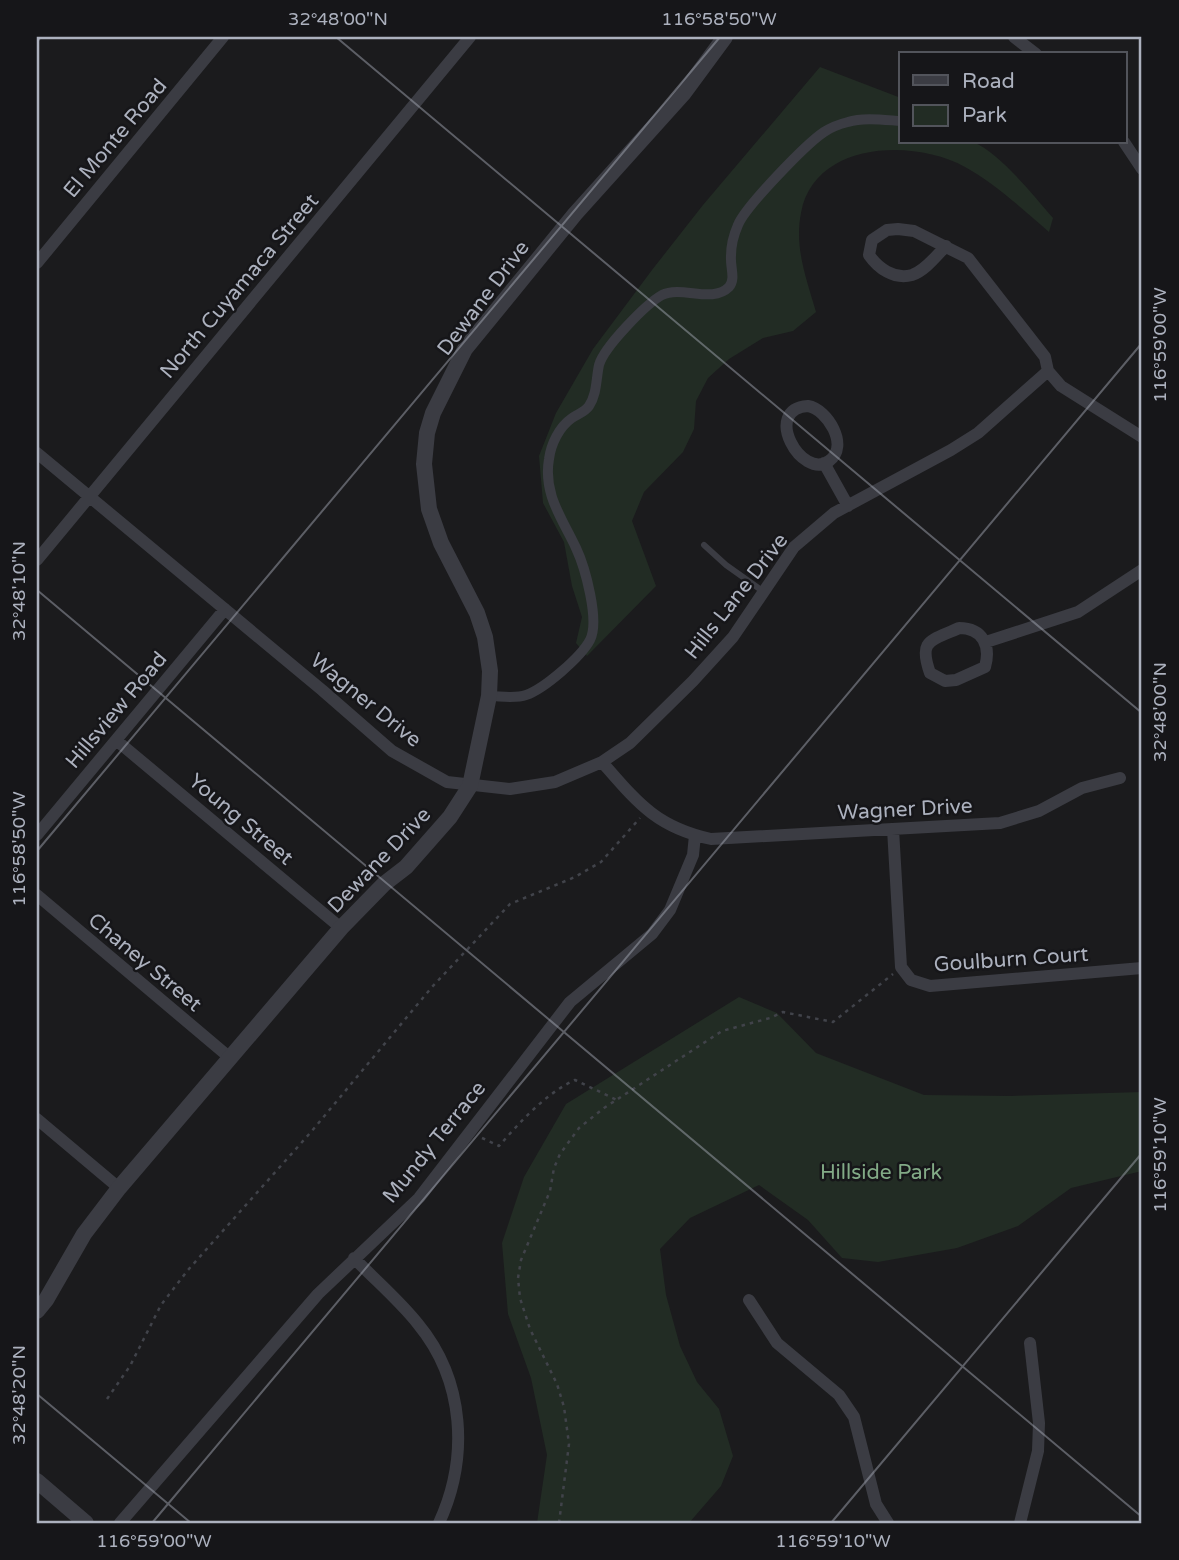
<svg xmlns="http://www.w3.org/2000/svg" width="1179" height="1560" font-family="'Varela Round',sans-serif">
<rect width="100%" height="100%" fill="#1b1b1d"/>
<path fill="#222c24" d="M820,67l81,31v44c14,0 62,-3 72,0 27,11 61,54 80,76l-4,14c-24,-21 -56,-50 -84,-65 -53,-29 -151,-25 -164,46 -7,35 6,67 15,99l-23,19 -30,7 -34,21 -21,19 -12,23 -2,28 -11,23 -39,40 -12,29 24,65 -69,70 -11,-13 6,-26 -10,-31 -8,-44 -21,-39 -4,-47 17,-43 37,-64 59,-79 51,-65z
M739,997l38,16 39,40 108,42 86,1 132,-4v79l-71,17 -53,38 -61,22 -79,14 -36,-4 -34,-38 -49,-35 -69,33 -30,31 6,46 14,51 17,36 22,27 14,47 -12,30 -32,37h-152l10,-68 -16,-77 -23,-64 -6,-71 22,-66 42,-73z"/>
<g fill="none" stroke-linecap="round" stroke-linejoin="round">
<path stroke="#41434a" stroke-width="2.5" stroke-dasharray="3.5 5" stroke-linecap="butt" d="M482,1138l17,8c21,-24 47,-53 76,-66l42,20
M107,1399l23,-33 31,-61 27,-35 123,-138 121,-145 78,-83 65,-27 26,-15 39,-44
M559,1523l10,-79 -5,-37 -7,-23 -27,-55 -10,-31 -2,-20 3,-18 29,-69 4,-23 6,-14 19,-26 25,-20 118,-77 48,-13 13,-6 50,10 60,-48"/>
<path stroke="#3b3c43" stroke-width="6" d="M704,545l22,20 38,27"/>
<path stroke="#3b3c43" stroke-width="10" d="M489,696c11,0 26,3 37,-1 18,-6 55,-38 64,-55 10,-19 -5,-73 -14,-92 -14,-30 -33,-54 -27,-89 2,-15 10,-32 23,-41 6,-4 13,-6 17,-12 8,-12 7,-27 10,-41 5,-18 47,-61 63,-70 20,-10 50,9 67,-8 7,-8 1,-20 2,-31 0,-9 3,-22 7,-31 7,-18 68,-81 86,-93 6,-4 16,-8 24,-10 15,-5 37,-2 53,-1"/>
<path stroke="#3b3c43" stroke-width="12" d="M1014,37l22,17
M1124,142l18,27
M946,246c-9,9 -21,25 -34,29 -18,5 -34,-7 -43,-20l3,-15 15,-10 11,-1 16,2 54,27 77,99 3,14 13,15 81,51
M37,263l186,-226
M808,406c19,3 42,40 21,55 -27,20 -68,-52 -21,-55z
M37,453l285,237 70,61 55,31 63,7 45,-7 47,-20 28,-19 63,-62 40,-44 61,-90 40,-34 117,-63 27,-17 70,-62
M824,463l24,43
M37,560l433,-523
M959,628c24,0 32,18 26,39l-29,13 -11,1 -15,-8c-12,-34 1,-32 29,-45z
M986,642l92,-30 64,-42
M116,740l225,188
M602,762c35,40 54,65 109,77l289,-16 39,-12 43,-23 38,-10
M893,829l8,138 10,13 19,6 212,-18
M37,835l188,-226
M37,895l192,162
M37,1119l82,69
M354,1258c21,22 45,42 64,66 47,57 51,134 21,199
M749,1300l28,43 62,52 15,22 22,87 12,19
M120,1523l198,-229 101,-96 151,-196 82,-68 18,-24 23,-55 2,-20
M1020,1523l18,-72 1,-28 -9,-80"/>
<path stroke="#3b3c43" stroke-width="16" d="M37,1311l9,-11 38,-66 35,-46 222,-260 43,-44 22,-17 44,-50 20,-31 19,-90 1,-25 -5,-34 -8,-24 -36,-70 -12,-34 -5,-45 3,-31 6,-20 32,-64 110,-135 108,-120 42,-57
M37,1481l49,42"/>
</g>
<path fill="none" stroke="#acb1be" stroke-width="2" stroke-opacity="0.45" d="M336,37l806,676M37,42l4,-5M37,590l1105,927M37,851l683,-814M37,1394l154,129M152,1523l990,-1180M831,1523l311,-370"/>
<g text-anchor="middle" stroke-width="5" stroke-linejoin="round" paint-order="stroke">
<g font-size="21" fill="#acb1be" stroke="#161619">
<text transform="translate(115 138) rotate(-50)" y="7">El Monte Road</text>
<text transform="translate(239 286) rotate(-50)" y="7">North Cuyamaca Street</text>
<text transform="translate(483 298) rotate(-53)" y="7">Dewane Drive</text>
<text transform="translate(736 596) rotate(-52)" y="7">Hills Lane Drive</text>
<text transform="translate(366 700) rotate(39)" y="7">Wagner Drive</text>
<text transform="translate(116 710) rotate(-50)" y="7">Hillsview Road</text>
<text transform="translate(905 809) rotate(-3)" y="7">Wagner Drive</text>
<text transform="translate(241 819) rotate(40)" y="7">Young Street</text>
<text transform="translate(379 860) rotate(-46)" y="7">Dewane Drive</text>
<text transform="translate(1011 959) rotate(-4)" y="7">Goulburn Court</text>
<text transform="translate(145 962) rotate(40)" y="7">Chaney Street</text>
<text transform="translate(434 1142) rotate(-51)" y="7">Mundy Terrace</text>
</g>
<g font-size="21" fill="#82aa86" stroke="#161619">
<text x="881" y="1179">Hillside Park</text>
</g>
</g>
<rect width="1179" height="1560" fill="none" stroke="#161619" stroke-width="77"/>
<rect x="899" y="52" width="228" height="91" fill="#161619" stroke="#52545b" stroke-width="2"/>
<rect x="913" y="75" width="35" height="10" fill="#3b3c43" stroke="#52545b" stroke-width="2"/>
<text x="962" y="88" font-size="21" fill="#acb1be">Road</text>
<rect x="913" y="105" width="35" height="21" fill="#222c24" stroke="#52545b" stroke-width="2"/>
<text x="962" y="122" font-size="21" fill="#acb1be">Park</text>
<rect x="38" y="38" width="1102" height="1484" fill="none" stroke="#acb1be" stroke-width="2.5"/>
<g font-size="18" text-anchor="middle" fill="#acb1be">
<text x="338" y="25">32°48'00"N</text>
<text x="719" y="25">116°58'50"W</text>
<text transform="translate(1160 345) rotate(-90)" y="6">116°59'00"W</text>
<text transform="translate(19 591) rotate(-90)" y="6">32°48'10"N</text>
<text transform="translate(1160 712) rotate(-90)" y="6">32°48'00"N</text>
<text transform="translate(19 849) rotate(-90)" y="6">116°58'50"W</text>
<text transform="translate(1160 1155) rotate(-90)" y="6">116°59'10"W</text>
<text transform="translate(19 1395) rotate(-90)" y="6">32°48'20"N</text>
<text x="154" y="1547">116°59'00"W</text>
<text x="833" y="1547">116°59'10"W</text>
</g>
</svg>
